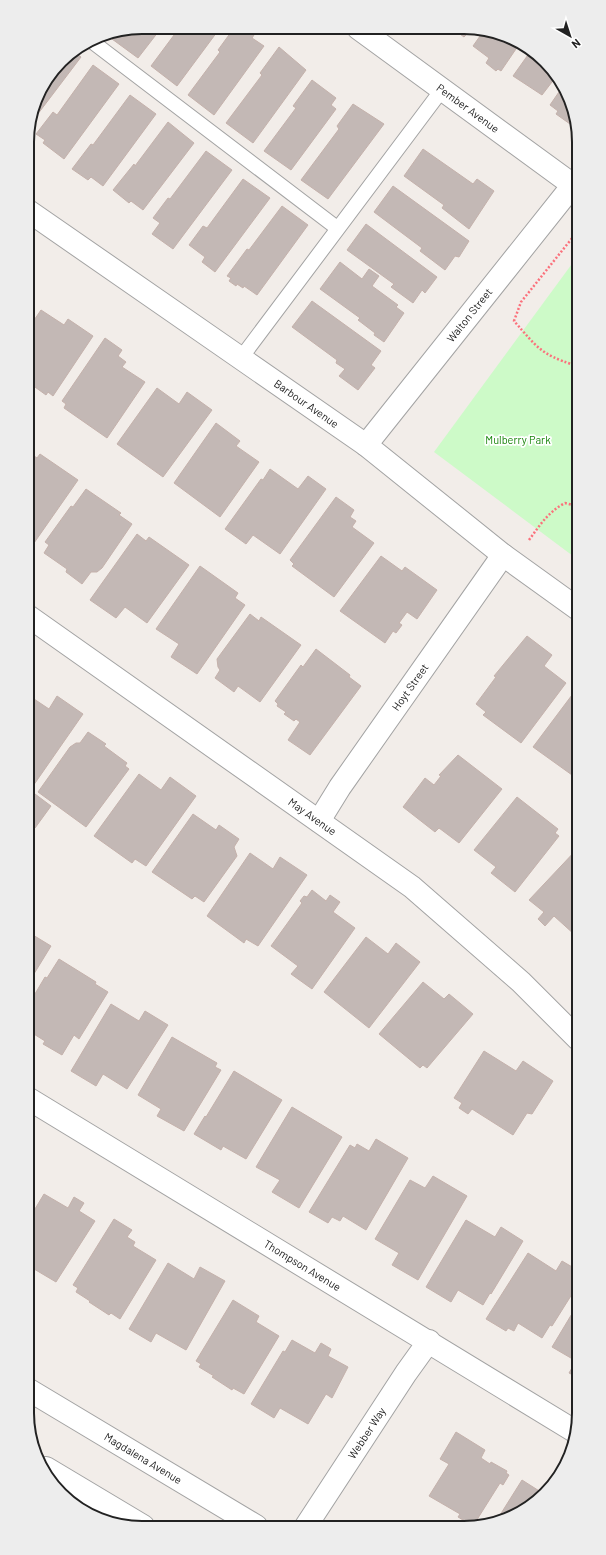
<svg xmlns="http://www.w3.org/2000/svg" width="606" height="1555" font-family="Barlow,sans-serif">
<rect width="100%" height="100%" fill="#f2ede9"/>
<path fill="#cdfac8" d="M577,257v302l-143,-107z"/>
<path fill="#c3b8b5" stroke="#c4b1ab" d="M142,27h20l-24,31 -26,-19 5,-7z
M180,27l40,1 -43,58 -26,-20z
M234,28h10l10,7 -2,3 12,8 -50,69 -26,-20 32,-43 -2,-2z
M453,29h18l-7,8z
M485,29l33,17 -17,25 -3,-2 -2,2 -10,-8 3,-5 -16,-12z
M279,47l27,23 -53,73 -27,-20 36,-48 -2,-2z
M73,51l8,6 -50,66 2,1 -5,5 11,-38 27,-35z
M530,52l16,9 9,17 -13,17 -29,-19z
M93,65l26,19 -55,75 -21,-16 2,-3 -9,-6 17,-22 4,3z
M312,80l24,18 -5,7 5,4 -45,61 -27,-19 32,-43 -3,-2z
M561,89l16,30v10l-21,-15 2,-3 -8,-6z
M130,95l26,19 -53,72 -12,-9 -3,3 -16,-11 19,-25 2,1z
M353,104l31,20 -56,75 -27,-19 38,-51 -2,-3z
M168,122l26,21 -51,67 -12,-9 -2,2 -16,-13 21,-26 1,2z
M423,149l50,35 4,-5 17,12 -25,38 -27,-21 2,-3 -40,-29z
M206,151l26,19 -59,79 -21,-15 8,-11 -7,-5 15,-20 2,1z
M243,179l27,19 -55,74 -13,-10 3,-5 -16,-12 14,-19 4,2z
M393,186l76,55 -10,16 -4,-1 -10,14 -25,-19 2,-3 -48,-36z
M282,206l26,19 -51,70 -13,-9 -1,2 -6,-4 -1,2 -7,-5 2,-3 -4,-2 20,-27 2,1z
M366,224l71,53 -12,16 -3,-3 -9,13 -22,-16 3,-3 -47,-34z
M340,262l22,17 7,-10 10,7 -7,10 26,19 -2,2 8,6 -20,29 -10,-7 1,-2 -17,-13 2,-2 -40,-29z
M312,301l69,50 -10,14 4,3 -17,22 -19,-14 6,-7 -9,-6 1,-3 -45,-33z
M41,310l23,15 4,-6 25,17 -40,60 -5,-4 -2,3 -18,-13v-53z
M105,338l17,12 -4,6 8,6 -4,5 23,15 -38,56 -43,-30 2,-4 -4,-3z
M157,388l22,16 8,-12 25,18 -49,67 -46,-33z
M216,423l24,18 -4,5 23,16 -39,55 -46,-34z
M28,452l9,6 3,-4 38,26 -44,63 -6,-4z
M270,469l28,20 10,-13 18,13 -46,65 -27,-19 -7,9 -21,-15 36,-50 2,1z
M86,489l35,24 -2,2 13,9 -30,44 -5,4h-6l-9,12 -16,-12 1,-3 -23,-16 5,-8 -4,-3 26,-36 2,1z
M336,497l18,13 -4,7 6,4 -4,6 22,16 -40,54 -42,-31 2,-2 -4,-4z
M137,534l9,7 3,-4 40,28 -42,58 -22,-16 -9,11 -26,-18z
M381,556l21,15 3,-4 32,23 -20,29 -10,-7 -8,11 3,2 -6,8 -3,-2 -8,12 -45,-32z
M200,566l38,27 -3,5 10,7 -48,69 -26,-17 8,-13 -23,-15z
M250,614l9,7 2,-4 40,28 -41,57 -22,-16 -4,6 -19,-14 5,-8 -2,-3 -1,-8z
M527,636l25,19 -8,11 22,17 -45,60 -38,-28 3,-3 -10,-8 20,-27 -2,-1z
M316,649l34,26 -1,2 12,9 -51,69 -22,-15 12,-18 -4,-3 -2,2 -10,-7 2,-2 -9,-6 1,-2 -3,-3 26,-36 2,2z
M575,691l3,2v82l-3,-3 -3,3 -39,-28z
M28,695l21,14 8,-13 26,18 -50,72 -5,-3z
M88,732l18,12 -2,2 23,17 -2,3 4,3 -43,58 -48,-35 32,-45 6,-4h4z
M458,755l44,34 -43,54 -20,-15 -4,4 -32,-25 22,-29 9,7 7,-9 -2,-1z
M139,774l22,16 9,-13 26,19 -50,70 -11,-7 -3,4 -38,-27z
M35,794l16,12 -16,22 -7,-5v-20z
M517,797l41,32 -3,4 4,3 -44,56 -24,-19 5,-6 -22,-17z
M193,814l23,16 3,-5 20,14 -5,8 3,9 -33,46 -9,-6 -3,3 -40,-27z
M578,848v83l-3,4 -21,-19 -9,10 -7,-7 6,-7 -15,-12z
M250,853l23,16 7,-12 27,18 -49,71 -12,-7 -2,4 -37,-27z
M312,890l14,11 4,-6 10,7 -7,10 22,16 -43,61 -21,-15 7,-8 -27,-20 31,-43 -2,-2 4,-5 3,1z
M28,932l23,14 -22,36z
M366,937l22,17 8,-11 24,19 -51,66 -45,-36z
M59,959l37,23 -1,2 13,8 -29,47 -5,-4 -12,20 -19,-11 2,-3 -16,-10v-27l16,-27 2,1z
M423,982l21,17 5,-5 24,20 -46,54 -4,-3 -3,3 -41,-34z
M111,1004l28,17 6,-10 23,14 -41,64 -24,-15 -7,12 -25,-15z
M172,1037l45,26 -2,4 6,3 -37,61 -27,-15 4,-7 -23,-14z
M484,1051l32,20 7,-10 30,20 -21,33 -5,-1 -14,22 -41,-26 -4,5 -9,-6 3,-5 -8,-5z
M234,1071l48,29 -36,59 -23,-13 -2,4 -27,-16 11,-18 1,1z
M292,1107l50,30 -43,71 -27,-16 8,-12 -24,-13z
M376,1139l32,19 -42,72 -23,-14 -3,5 -8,-4 -4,6 -19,-11 41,-67 5,3 2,-4 12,7z
M433,1176l34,20 -49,84 -26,-15 7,-12 -24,-14 35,-59 15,8z
M44,1194l24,14 6,-11 10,6 -5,8 16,10 -39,61 -27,-16v-47z
M114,1219l18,11 -5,7 8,5 -2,4 23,14 -36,59 -9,-6 -2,2 -20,-13 1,-1 -14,-9 2,-4 -5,-3z
M466,1220l29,17 6,-10 22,14 -32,53 -1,-1 -7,12 -25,-15 -7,12 -25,-15z
M528,1253l28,18 6,-10 17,10v12l-27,43 -2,-1 -8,13 -24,-15 -4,8 -6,-3 -2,3 -20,-12z
M168,1263l26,16 6,-12 25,14 -39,69 -30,-17 -5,9 -22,-13z
M233,1300l26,16 -3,6 23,14 -35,58 -11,-6 -1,2 -20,-13 2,-1 -15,-9 2,-3 -5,-3z
M579,1302v76l-10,-5 7,-12 -24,-14z
M292,1340l23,13 6,-10 10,6 -3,7 20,11 -16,31 -6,-4 -18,30 -28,-16 -6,10 -23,-14 32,-53 2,1z
M456,1432l29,18 -4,8 9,6 1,-2 16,9 -1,2 3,2 -6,10 -3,-2 -27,43 -15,-9 2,-3 -31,-18 20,-32 -9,-5z
M522,1480l22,14 -22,19 -27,10z"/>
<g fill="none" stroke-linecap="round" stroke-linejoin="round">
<g stroke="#a3a3a3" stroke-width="16">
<path id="service" d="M90,40l247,188
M241,358l200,-267"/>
</g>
<g stroke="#a3a3a3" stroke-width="24">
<g id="minor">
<path id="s1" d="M358,28l219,160"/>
<path id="s2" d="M27,210l339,235 137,110 75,54"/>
<path id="s3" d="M366,445l207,-260"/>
<path id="s4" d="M28,616l384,271 109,95 57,57"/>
<path id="s5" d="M319,821l21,-34 163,-232"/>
<path id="s6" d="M29,1099l547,333"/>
<path id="s7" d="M306,1526l100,-153 23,-32"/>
</g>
</g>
<g stroke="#a3a3a3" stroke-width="24">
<g id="tertiary">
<path id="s8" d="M29,1390l227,136"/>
<path d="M46,1468l97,58"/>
</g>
</g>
<path stroke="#fb717c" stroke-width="2.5" stroke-dasharray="2 2" stroke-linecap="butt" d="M577,232l-56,70 -7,19c23,26 26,33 60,44l3,-1
M529,540c11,-15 19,-28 36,-37l12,3"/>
<use href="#service" stroke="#fff" stroke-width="14"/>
<use href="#minor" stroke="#fff" stroke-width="22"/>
<use href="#tertiary" stroke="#fff" stroke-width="22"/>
</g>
<g text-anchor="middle" stroke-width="3.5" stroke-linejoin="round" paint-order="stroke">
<g font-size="11" fill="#222" stroke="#fff">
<text dy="4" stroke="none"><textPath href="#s1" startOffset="136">Pember Avenue</textPath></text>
<text dy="4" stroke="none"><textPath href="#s3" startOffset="166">Walton Street</textPath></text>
<text dy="4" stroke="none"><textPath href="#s2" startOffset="340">Barbour Avenue</textPath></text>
<text dy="4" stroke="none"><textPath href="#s5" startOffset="162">Hoyt Street</textPath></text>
<text dy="4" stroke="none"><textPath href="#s4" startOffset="348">May Avenue</textPath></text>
<text dy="4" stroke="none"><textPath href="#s6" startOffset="320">Thompson Avenue</textPath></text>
<text dy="4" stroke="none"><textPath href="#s7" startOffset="111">Webber Way</textPath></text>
<text dy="4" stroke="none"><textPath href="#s8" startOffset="133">Magdalena Avenue</textPath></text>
</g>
<g font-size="11" fill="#18840b" stroke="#fff">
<text x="518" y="444">Mulberry Park</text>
</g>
</g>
<path d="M0 0H606V1555H0ZM142 34H464A108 108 0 0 1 572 142V1413A108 108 0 0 1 464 1521H142A108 108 0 0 1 34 1413V142A108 108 0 0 1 142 34Z" fill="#ededed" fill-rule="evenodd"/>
<path fill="none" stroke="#222" stroke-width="2" d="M142 34H464A108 108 0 0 1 572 142V1413A108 108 0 0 1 464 1521H142A108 108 0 0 1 34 1413V142A108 108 0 0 1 142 34Z"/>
<g transform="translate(570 36) rotate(141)" stroke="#ffffff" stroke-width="3" paint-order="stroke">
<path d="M0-3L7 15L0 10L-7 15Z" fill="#222222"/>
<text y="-6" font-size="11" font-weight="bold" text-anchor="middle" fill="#222222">N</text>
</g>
</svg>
